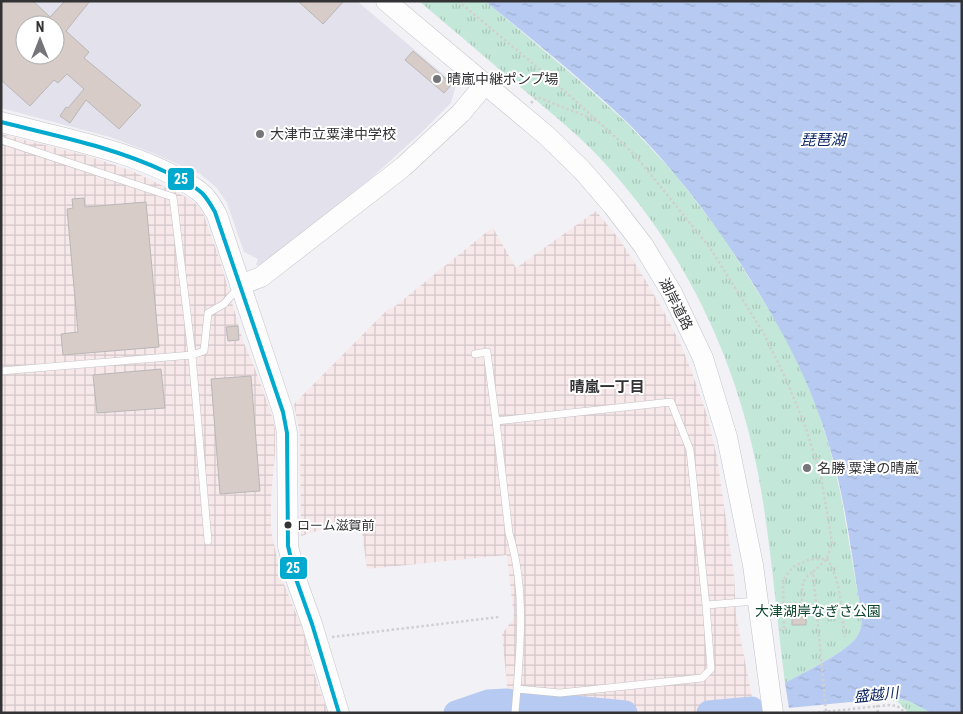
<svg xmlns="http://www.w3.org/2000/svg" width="963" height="714" font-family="'Roboto Condensed','Noto Sans JP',sans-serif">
<defs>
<pattern id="industrial-grid" width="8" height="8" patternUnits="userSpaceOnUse" patternTransform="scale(1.25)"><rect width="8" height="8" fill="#f7e8ea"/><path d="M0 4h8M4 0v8" fill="none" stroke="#d4c7c9"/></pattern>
<pattern id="grass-tufts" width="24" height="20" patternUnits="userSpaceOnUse" patternTransform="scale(1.25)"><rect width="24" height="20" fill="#c3e7d8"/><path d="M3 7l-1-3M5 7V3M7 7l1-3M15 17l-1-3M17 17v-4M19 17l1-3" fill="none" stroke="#a8c7ba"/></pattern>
<pattern id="water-ripples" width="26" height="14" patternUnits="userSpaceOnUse" patternTransform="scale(1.25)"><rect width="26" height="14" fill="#b7caf1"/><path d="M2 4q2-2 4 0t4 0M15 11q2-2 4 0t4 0" fill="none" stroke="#9eaecf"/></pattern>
</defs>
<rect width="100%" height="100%" fill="#f2f1f6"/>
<path fill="url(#industrial-grid)" d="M1,134l87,22 44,15 58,28 12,11 18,50 23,81 12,28 16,44 4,16v23l-4,46v32l10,47 23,56 11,43 13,37h-327z
M596,211l24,29 26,41 18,31 17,33 13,33 13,37 10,42 17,118 2,40 19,98h-248l1,-17 -6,-62 12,-16 -7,-63 -140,14 -7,-51 -59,18 -1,-101 -6,-31 94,-95 5,-1 95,-77 5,-3 23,40z"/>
<path fill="#e3e1eb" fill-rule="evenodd" d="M1,1h356l99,84 -5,18 -29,29 -52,47 -110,87 -4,-1 2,-6 -14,-7 -17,-49 -11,-16 -16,-13 -45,-20 -45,-17 -109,-29zM25,25h30v30h-30z"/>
<path fill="url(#grass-tufts)" d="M419,1h66l95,80 48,43 46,49 48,62 62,99 18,38 16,39 13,42 10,43 20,116c1,8 1,16 -3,23 -7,15 -56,38 -73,48 -9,-70 -14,-141 -27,-210 -23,-119 -77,-230 -161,-318 -22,-23 -48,-44 -72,-64 -35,-30 -71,-60 -106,-90z
M891,698c15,1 28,5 39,15h-21l-11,-11 -7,-2z"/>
<path fill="url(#water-ripples)" d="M485,1h477v712c-8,0 -27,1 -33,-1 -15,-9 -20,-13 -38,-14l-102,10 -4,-25c17,-10 65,-32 73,-48 4,-7 4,-15 3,-23 -9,-53 -15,-108 -30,-160 -18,-64 -44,-114 -79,-170 -35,-57 -76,-111 -123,-158 -46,-44 -95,-83 -144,-123z"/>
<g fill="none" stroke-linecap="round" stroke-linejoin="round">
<path stroke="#b7caf1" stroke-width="25" d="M456,713l32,-11 18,-1 119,12
M709,713l43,-4"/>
</g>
<path fill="#d7ccc7" stroke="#b8b7b8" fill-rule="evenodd" d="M1,1h32l17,16 15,-16h25l-24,30 23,21 -5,6 57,47 -22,24 -33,-29 -16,23 -10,-7 6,-9 2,1 16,-19 -17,-15 -9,9 -4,-3 -24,26 -29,-26zM25,25h30v30h-30z
M298,1h46l-21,23z
M413,51l39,33 -8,9 -39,-33z
M84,198l1,9 61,-5 13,145 -96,8 -2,-21 17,-2 -11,-123 6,-1 -1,-9z
M238,326l1,14 -11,1 -2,-14z
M161,369l4,39 -68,5 -4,-38z
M251,376l9,115 -40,3 -9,-115z
M792,613h14v12h-14z"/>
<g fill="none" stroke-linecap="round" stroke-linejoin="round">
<g stroke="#c4c3c7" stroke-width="8">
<path id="lane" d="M1,140l172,57 19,158 16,186
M475,354l12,-2 9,69
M1,371l191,-16 12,-4 4,-38 16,-9 14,-16
M517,689l43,4 142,-15 9,-9 -5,-64
M515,713c5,-60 12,-122 -6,-180l-13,-112 175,-19 19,48 16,155 50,-4"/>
</g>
<g stroke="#c4c3c7" stroke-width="21">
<path id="secondary" d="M386,1l161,135 35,34 31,36 30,39 29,48 31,65 24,79 26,128 20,148
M1,122c63,17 144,30 198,69 8,6 13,15 18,24l66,197 4,21 1,113 8,33 16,45 27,89
M240,285l21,-8 142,-110 58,-54 24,-29"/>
</g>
<path stroke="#d0d0d1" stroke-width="2.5" stroke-dasharray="2.5 2.5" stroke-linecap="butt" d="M458,1l91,76 86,78 75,93 53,84 22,45 21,51 15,49 11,65 -5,17 -14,13 13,139
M531,103l6,-6 61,24
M784,604l18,-1c0,-13 -2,-24 11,-31
M779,630l5,-2 -1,-48 10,-13 17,-8h17c15,23 14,52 18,78
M332,637l167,-20
M877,705l1,8
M813,713l77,-8 7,1 9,7"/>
<use href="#lane" stroke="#fdfdfe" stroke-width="7"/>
<use href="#secondary" stroke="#fdfdfe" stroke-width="20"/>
<g stroke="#fff" stroke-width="8">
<path id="bus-1" d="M1,122c55,14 113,25 165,50 12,6 26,12 36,21 5,5 9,12 13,19l68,200 4,21 1,113 8,33 16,45 27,89"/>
</g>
<use href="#bus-1" stroke="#00a9ce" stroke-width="4"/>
</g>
<g fill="#767579" stroke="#fff" stroke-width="2">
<circle cx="437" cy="79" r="5"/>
<circle cx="260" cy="134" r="5"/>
<circle cx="807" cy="468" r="5"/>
</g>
<circle fill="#333235" stroke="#fff" stroke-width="2" cx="288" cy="525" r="4.5"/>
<g text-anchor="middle" stroke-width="4" stroke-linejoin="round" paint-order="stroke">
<g font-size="13" fill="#333235" stroke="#fff" text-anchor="start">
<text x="297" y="530">ローム滋賀前</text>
</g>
<g font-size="14" fill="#333235" stroke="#fff" text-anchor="start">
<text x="447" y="84">晴嵐中継ポンプ場</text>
<text x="270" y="139">大津市立粟津中学校</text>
<text x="817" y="473">名勝 粟津の晴嵐</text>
</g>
<g font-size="14" fill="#333235" stroke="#fff">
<text transform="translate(676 304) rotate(63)" y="5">湖岸道路</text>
</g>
<g font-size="14" fill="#0c442f" stroke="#fff">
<text x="818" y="616">大津湖岸なぎさ公園</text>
</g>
<g font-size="15" font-style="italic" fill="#0f2865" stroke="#fff">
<text x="823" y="145">琵琶湖</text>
<text transform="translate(876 695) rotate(-6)" y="5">盛越川</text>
</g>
<g font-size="15" font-weight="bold" fill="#333235" stroke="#fff">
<text x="607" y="392">晴嵐一丁目</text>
</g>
</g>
<g stroke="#fff" stroke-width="2">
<rect x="167" y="167" width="28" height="24" rx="5" fill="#00a9ce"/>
<rect x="279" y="556" width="29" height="24" rx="5" fill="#00a9ce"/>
</g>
<g font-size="14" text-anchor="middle" font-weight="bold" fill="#fff">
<text x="181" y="184">25</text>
<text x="293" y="573">25</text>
</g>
<rect width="963" height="714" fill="none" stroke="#333235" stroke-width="5"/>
<g transform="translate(40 40)"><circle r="24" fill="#ffffff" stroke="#adadae"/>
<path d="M0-4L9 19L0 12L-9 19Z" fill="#767579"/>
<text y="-8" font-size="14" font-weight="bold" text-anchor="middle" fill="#333235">N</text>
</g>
</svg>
